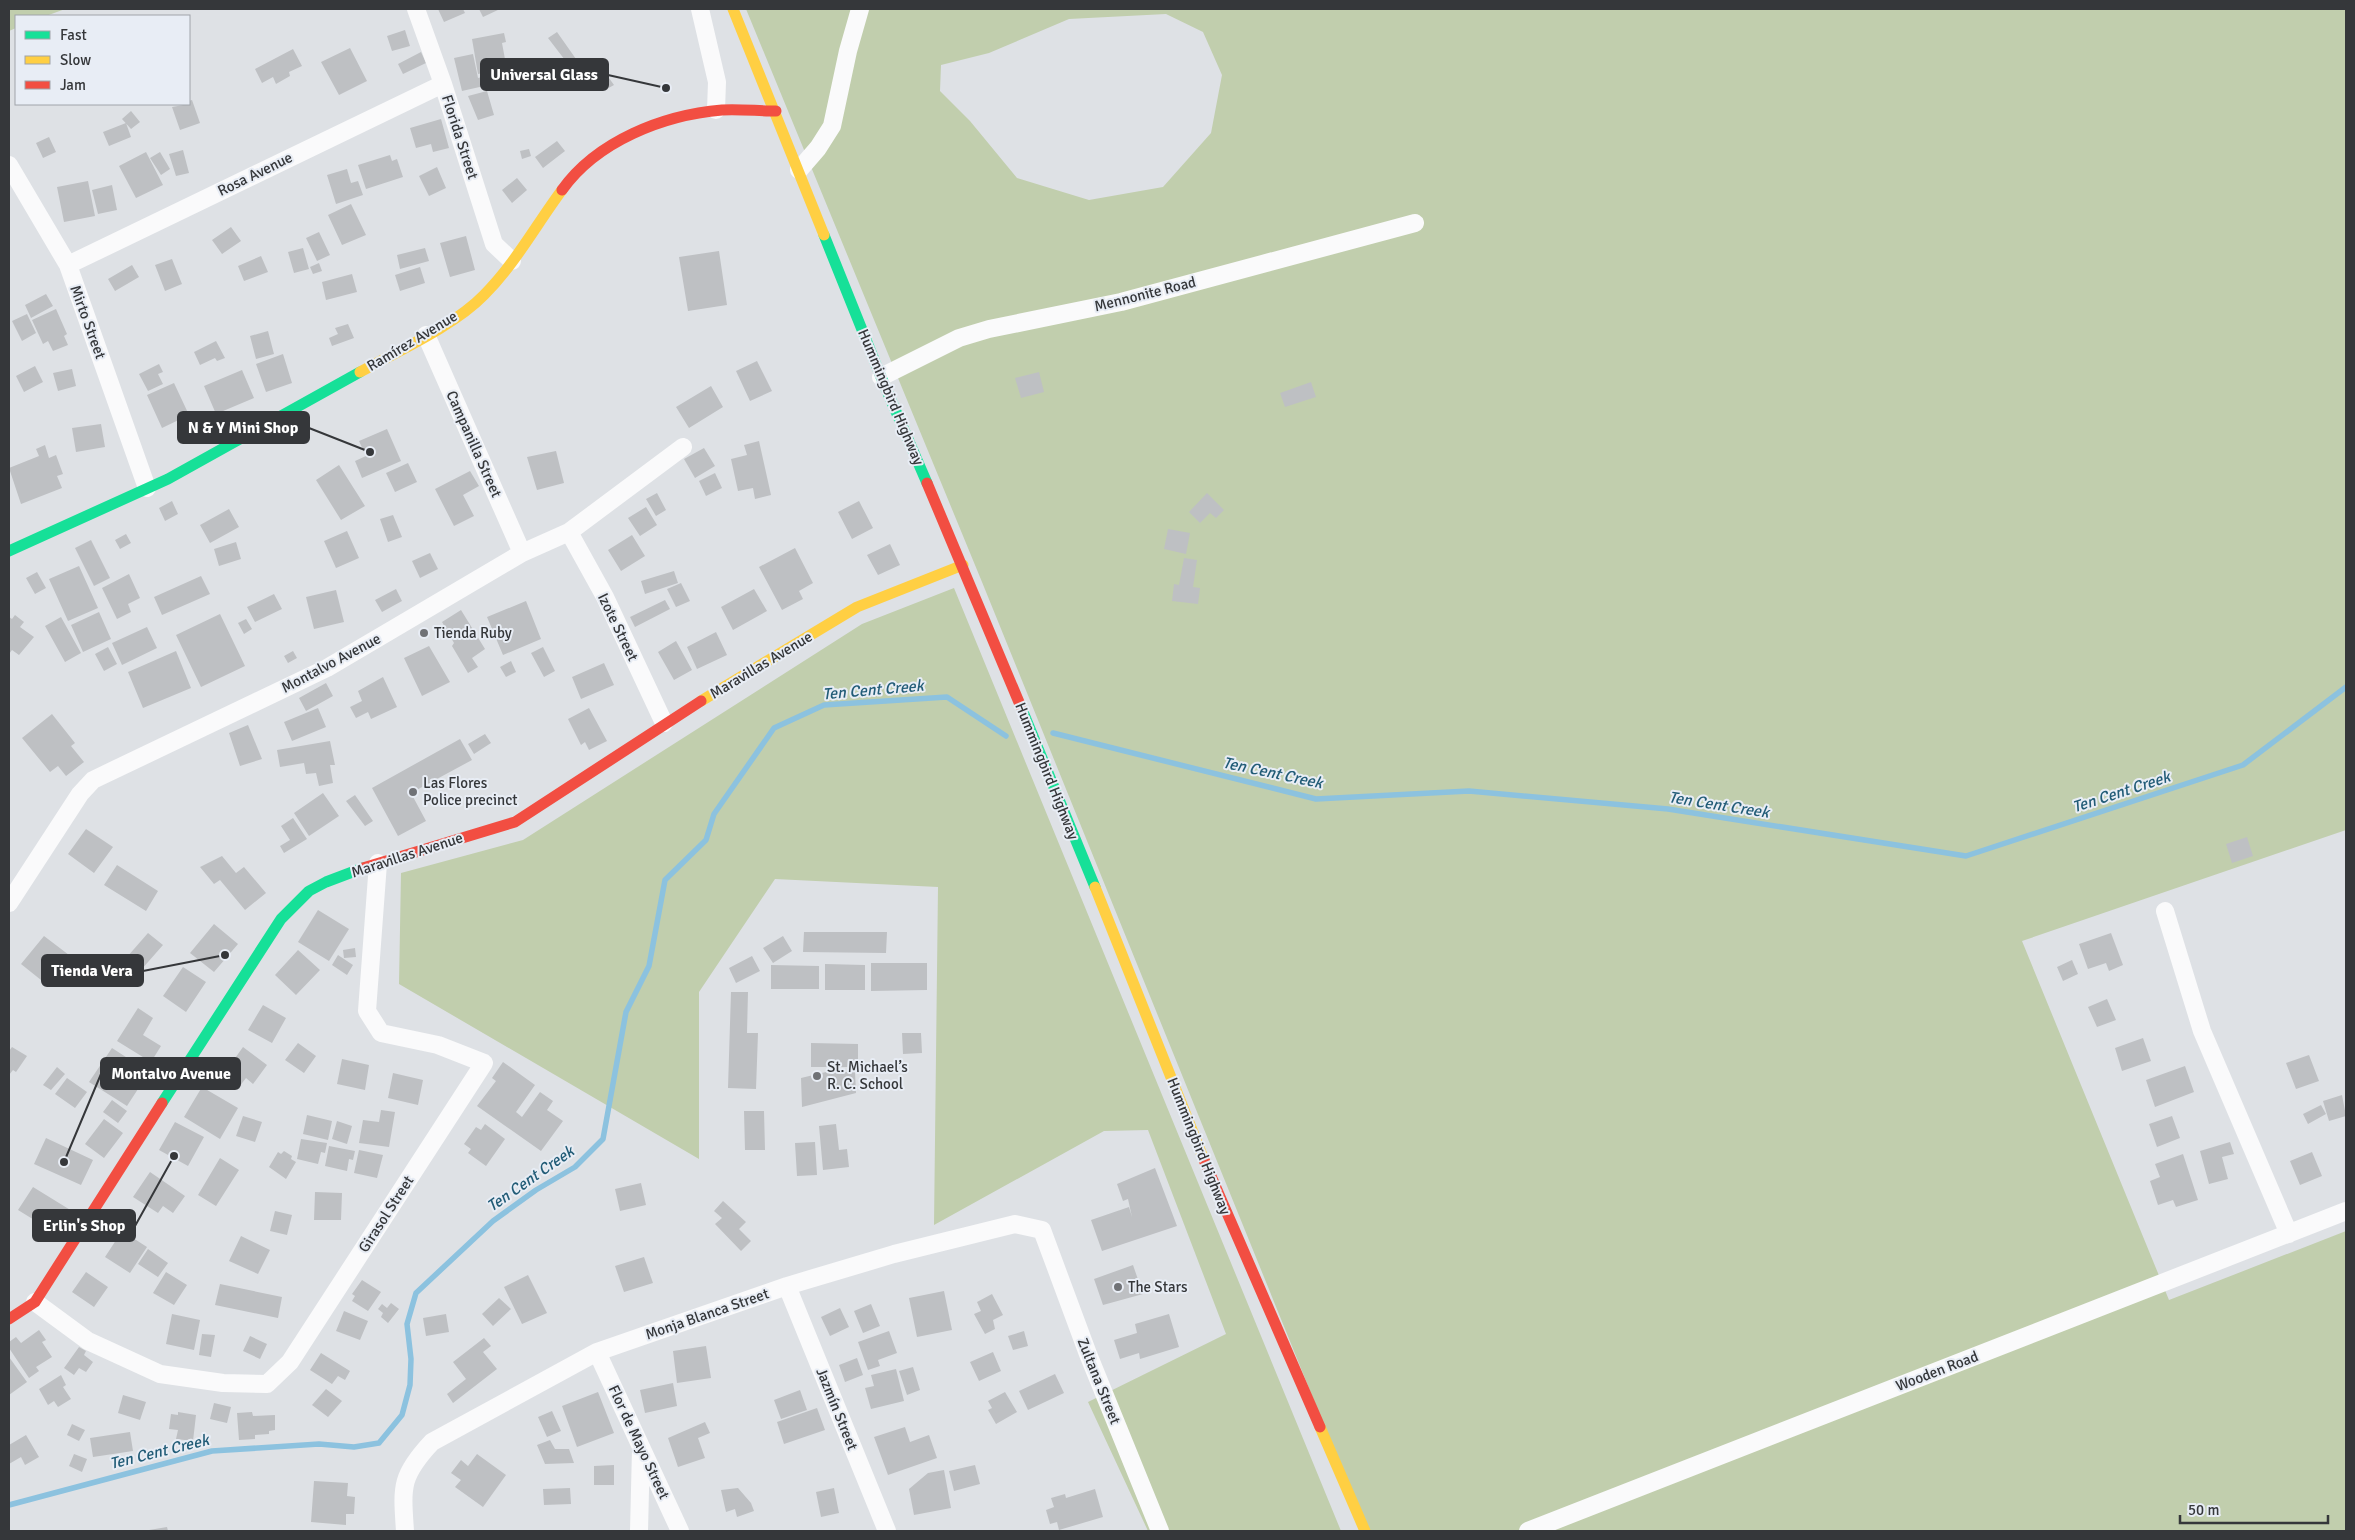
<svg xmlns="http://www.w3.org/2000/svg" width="2355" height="1540" font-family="Signika,sans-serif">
<rect width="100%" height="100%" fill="#dee1e5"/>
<path fill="#c1cead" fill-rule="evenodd" d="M9,9h56l-19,7h-30v12l-7,3z
M746,9h1600v821l-324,111 147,359 177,-69v300h-979l-385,-949zM1166,14l37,18 19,43 -11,58 -48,54 -74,13 -72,-22 -47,-57 -30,-30 1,-26 48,-12 80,-34z
M954,588l387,943h-193l-60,-129 138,-68 -78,-204 -44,1 -170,94 4,-338 -163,-8 -76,113v167l-300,-175 2,-111 122,-33 339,-216z"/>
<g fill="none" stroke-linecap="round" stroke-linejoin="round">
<path stroke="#8cc2df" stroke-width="5.5" d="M1053,733l263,66 153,-8 199,18 298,47 277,-91 103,-78
M9,1505l203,-54 107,-7 35,3 25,-4 23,-28 8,-30 1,-26 -4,-35 9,-31 77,-72 43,-31 39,-23 28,-28 23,-127 23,-46 16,-86 41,-40 8,-26 60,-86 50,-23 123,-8 59,39"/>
</g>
<path fill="#bec0c3" d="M438,9h25l2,4 -21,9z
M479,9h21l-17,8z
M405,30l5,16 -18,5 -5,-15z
M557,32l19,27 -8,5 -20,-26z
M504,33l2,9 -4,1 5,27 -10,2 1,9 -13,2 -2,-10 -5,1 -6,-35z
M350,48l17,33 -28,14 -18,-33z
M293,49l9,17 -13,6 1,4 -14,8 -3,-7 -11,6 -7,-14z
M421,52l5,11 -23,11 -5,-10z
M473,54l5,24 4,-1 2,9 -22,5 -8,-33z
M609,78l5,7 -9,5 -4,-6z
M487,91l7,24 -16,5 -10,-24z
M192,100l8,23 -20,7 -8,-23 17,-3v-3z
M131,111l9,11 -9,7 -9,-10z
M441,119l8,29 -16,4 -2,-8 -15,4 -6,-20z
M126,123l5,14 -22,9 -6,-14z
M49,137l7,15 -13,6 -7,-15z
M557,141l8,10 -22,17 -8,-11z
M529,149l2,7 -9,3 -2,-8z
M183,150l6,23 -13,3 -7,-22z
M146,152l17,33 -27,13 -17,-32z
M160,152l10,17 -9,6 -11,-17z
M390,155l2,6 5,-2 6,18 -37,12 -8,-24z
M437,167l9,21 -17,8 -10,-20z
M347,169l4,14 7,-2 5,14 -27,9 -9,-29z
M517,178l10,12 -15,13 -10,-13z
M88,181l7,35 -31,6 -7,-35z
M112,185l5,25 -19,4 -6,-24z
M351,204l15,31 -24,10 -14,-30z
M231,227l10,14 -19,13 -10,-14z
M319,232l11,23 -13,6 -11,-23z
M466,236l9,34 -25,7 -10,-34z
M303,248l6,21 -15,4 -6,-21z
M425,248l4,13 -29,8 -3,-14z
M719,251l8,54 -39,6 -9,-54z
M261,256l7,16 -24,9 -6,-15z
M172,259l10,25 -17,7 -10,-26z
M319,263l3,8 -9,3 -3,-7z
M132,265l7,12 -24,14 -7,-12z
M420,267l5,16 -25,8 -5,-16z
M352,274l5,18 -31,8 -4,-18z
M46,294l7,12 -22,12 -6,-13z
M56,309l11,25 -3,2 4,9 -15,6 -5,-10 -5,3 -11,-24z
M27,314l9,19 -14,8 -10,-20z
M348,324l6,14 -22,8 -3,-8 9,-4 -3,-6z
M268,331l6,23 -18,5 -6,-23z
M216,341l9,17 -8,3 -2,-3 -15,7 -6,-13z
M283,354l9,29 -26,9 -10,-28z
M757,361l15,30 -22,10 -14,-30z
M159,364l4,8 -5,2 5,10 -15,7 -9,-17z
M35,366l8,16 -19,10 -8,-16z
M72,369l4,17 -18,5 -5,-18z
M242,370l12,28 -38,16 -12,-28z
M1039,372l5,20 -23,6 -6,-20z
M1311,382l5,15 -31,10 -5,-14z
M174,383l15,32 -27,13 -15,-33z
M711,386l12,21 -34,21 -13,-21z
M101,424l4,23 -29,5 -4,-24z
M387,429l14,32 -39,17 -7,-17 11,-5 -7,-15z
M759,441l12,54 -16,4 -2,-11 -15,3 -7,-32 16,-4 -3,-10z
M45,445l4,13 7,-3 7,19 -6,2 5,12 -41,16 -12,-36 30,-12 -3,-7z
M704,448l11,18 -20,12 -11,-19z
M556,451l8,32 -27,7 -10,-33z
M408,463l9,19 -22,10 -9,-19z
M339,465l26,41 -24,14 -25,-40z
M470,471l9,15 -16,9 11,21 -20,10 -19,-37z
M715,473l7,15 -16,8 -7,-15z
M657,493l9,17 -10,6 -10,-17z
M1207,493l17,17 -8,8 -6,-5 -10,10 -11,-11z
M172,501l6,13 -13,7 -6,-13z
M859,501l14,27 -21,11 -14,-27z
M646,507l11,18 -17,11 -12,-18z
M229,509l10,18 -29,16 -10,-18z
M393,515l9,22 -14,5 -8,-23z
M1168,529l22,4 -4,21 -22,-5z
M347,531l12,27 -23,10 -12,-27z
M126,534l5,9 -11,6 -5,-9z
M632,535l13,21 -24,15 -13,-21z
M91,540l19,38 -16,8 -19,-38z
M236,542l5,17 -22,7 -5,-17z
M890,544l10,21 -22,10 -11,-20z
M795,548l18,35 -14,8 4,8 -21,11 -23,-43z
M430,553l8,16 -18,9 -8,-17z
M1184,558l13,2 -4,27 7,1 -2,16 -26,-3 2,-17 5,1z
M79,566l19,42 -30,13 -19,-42z
M674,571l4,12 -33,11 -4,-13z
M37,572l9,16 -11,6 -9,-16z
M129,574l11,24 -12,6 3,8 -14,7 -15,-31z
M201,576l9,18 -48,21 -8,-18z
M681,583l9,18 -14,6 -9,-18z
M396,589l6,12 -20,11 -7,-12z
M754,589l13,22 -34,19 -12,-23z
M336,590l8,32 -30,7 -8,-32z
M274,594l8,15 -27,13 -8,-15z
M665,600l5,9 -35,18 -5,-10z
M526,601l15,38 -38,16 -16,-38z
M461,610l24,39 -13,9 6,9 -10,6 -16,-27 2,-3 -12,-21z
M99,612l12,27 -28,13 -12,-27z
M220,614l25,52 -44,21 -25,-52z
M15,615l9,7 -4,5 14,10 -15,18 -7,-5 -3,4v-37l3,2z
M61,617l20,36 -16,9 -20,-36z
M246,619l6,10 -8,5 -6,-11z
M147,627l10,21 -35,17 -10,-22z
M716,632l11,23 -30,14 -10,-22z
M676,641l16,29 -18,10 -16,-28z
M429,646l21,36 -28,14 -18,-38z
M108,647l9,17 -13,7 -9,-17z
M543,647l12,24 -11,6 -13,-24z
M176,651l15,37 -48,20 -15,-36z
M293,651l4,7 -9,5 -4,-7z
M511,661l5,11 -10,5 -6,-10z
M604,663l10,22 -33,14 -9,-22z
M383,677l14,30 -26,12 -3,-7 -12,6 -6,-11 12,-6 -4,-10z
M326,683l7,13 -27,15 -7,-13z
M318,708l8,19 -34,14 -8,-19z
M589,708l18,33 -18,9 -4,-8 -4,3 -13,-26z
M52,714l23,29 -4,3 13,16 -18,14 -8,-10 -8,6 -28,-34z
M248,725l14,34 -22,7 -11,-33z
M485,734l6,9 -17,11 -6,-10z
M460,739l12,21 -61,33 15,28 -28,15 -26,-48z
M330,741l5,24h-5l3,18 -14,3 -3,-13 -10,1 -2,-11 -24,4 -3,-17z
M323,793l16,23 -30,20 -15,-23z
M355,795l18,26 -8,5 -19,-25z
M293,818l14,21 -23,14 -4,-7 10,-6 -9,-14z
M86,829l27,18 -19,26 -26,-19z
M2247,837l6,19 -21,7 -6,-19z
M222,856l14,17 8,-6 22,26 -21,17 -25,-30 -6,4 -14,-17z
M117,865l41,26 -12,20 -42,-26z
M318,910l31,19 -20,32 -31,-19z
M214,924l24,20 -24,28 -24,-19z
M804,932h83l-1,21 -83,-1z
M148,933l15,12 -22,25 -14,-13z
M2111,933l12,32 -14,6 -3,-8 -18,6 -9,-25z
M44,936l25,19 -23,29 -25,-20z
M783,936l9,15 -19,12 -10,-15z
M355,948l1,9 -12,1 -1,-8z
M298,950l22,20 -24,25 -21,-20z
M338,955l15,10 -6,10 -15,-10z
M752,956l8,15 -24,12 -7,-15z
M2072,960l6,14 -15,7 -6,-14z
M871,963h56v27l-56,1z
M825,964l40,1v25h-40z
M771,965l48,1v23h-48z
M183,967l23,15 -20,30 -23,-16z
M731,992h17l-1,41h11l-2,56 -28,-1z
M2107,999l9,21 -19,7 -9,-20z
M263,1005l23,13 -14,25 -24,-13z
M138,1008l15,10 -10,17 18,11 -10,16 -34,-21z
M902,1033h19l1,20 -19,1z
M2143,1038l8,23 -29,10 -7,-23z
M298,1043l18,13 -12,17 -19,-13z
M811,1043l47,1v23h-47z
M12,1047l15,9 -11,16 -3,-2 -4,5v-24z
M243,1047l24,18 -14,19 -7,-6 -7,9 -16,-12z
M112,1048l37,24 -22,34 -38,-24z
M2309,1055l10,26 -23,8 -10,-26z
M342,1059l27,6 -4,25 -28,-6z
M503,1062l32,23 -19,27 6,5 18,-25 13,9 -6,9 16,11 -22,30 -64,-45 19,-25 -4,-3z
M2185,1066l9,26 -39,15 -9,-27z
M57,1067l8,7 -14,16 -8,-5z
M826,1072h29l1,21 -54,14 -1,-29z
M393,1073l30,7 -5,25 -30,-7z
M67,1078l20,14 -12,16 -20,-14z
M202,1087l36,21 -18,31 -36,-22z
M2342,1095l4,21 -17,5 -6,-20z
M112,1100l15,11 -9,12 -15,-11z
M2321,1105l5,9 -18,10 -5,-10z
M381,1110l14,2 -6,35 -30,-4 4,-23 16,2z
M744,1111h20l1,39h-20z
M307,1115l25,6 -4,19 -25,-6z
M243,1116l19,6 -7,20 -19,-6z
M2172,1116l8,22 -23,9 -8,-23z
M104,1119l19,14 -19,25 -19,-14z
M337,1121l15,5 -5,18 -15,-5z
M175,1122l29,15 -16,29 -29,-16z
M485,1124l20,15 -19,27 -18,-13 3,-4 -7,-5 12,-17 5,3z
M836,1124l3,26 8,-1 2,18 -26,3 -4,-44z
M46,1138l47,22 -12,25 -47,-21z
M301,1139l26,4 -2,10 -4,-1 -3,12 -21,-5z
M815,1142l2,33 -20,1 -2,-33z
M2230,1142l4,12 -12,3 6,22 -19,5 -9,-33z
M329,1146l26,5 -2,9 -4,-1 -2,12 -22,-5z
M359,1150l24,5 -6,23 -23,-5z
M284,1151l8,5 -1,3 5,3 -10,17 -17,-12 9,-15 3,2z
M2312,1152l10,24 -22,9 -10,-24z
M2183,1154l15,46 -22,7 -3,-7 -15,5 -8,-24 10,-4 -5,-13z
M220,1158l19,12 -23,36 -18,-11z
M1155,1168l22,58 -75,25 -11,-31 38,-13 3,10 -4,-18 -5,2 -6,-17z
M150,1172l35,24 -12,17 -10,-7 -5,7 -25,-16z
M641,1183l5,22 -26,6 -5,-22z
M33,1187l39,24 -15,23 -39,-24z
M315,1192l27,1 -1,27h-27z
M723,1201l23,21 -7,7 12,12 -10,10 -26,-27 7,-6 -8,-7z
M275,1211l17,4 -5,20 -17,-4z
M122,1231l25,16 -17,26 -25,-16z
M241,1236l29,14 -12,24 -29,-13z
M148,1249l20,14 -10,14 -20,-13z
M644,1257l9,26 -29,9 -9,-26z
M1133,1265l10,29 -40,11 -9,-26z
M86,1272l22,15 -14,20 -22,-15z
M166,1272l21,13 -13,20 -21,-12z
M528,1275l19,38 -25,11 -18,-37z
M362,1280l19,12 -13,19 -16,-10 3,-5 -3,-2z
M220,1284l62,13 -4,21 -63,-13z
M944,1291l8,39 -35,7 -8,-39z
M992,1294l11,21 -10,5 2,9 -10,5 -11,-20 7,-3 -4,-9z
M499,1298l12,11 -18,17 -11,-12z
M391,1303l8,6 -11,14 -7,-6 2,-4 -5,-4 4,-5 5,4z
M871,1304l9,22 -17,7 -9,-22z
M840,1308l9,19 -19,9 -9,-19z
M344,1311l24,10 -8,19 -24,-9z
M172,1314l28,6 -6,30 -28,-6z
M446,1314l3,18 -23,4 -3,-18z
M1169,1314l10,33 -39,12 -1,-6 -19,6 -6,-19 23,-7 -2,-9z
M39,1330l7,10 -4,2 10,15 -16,10 3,4 -10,7 -20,-30v-6l7,-5 5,6z
M889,1331l8,22 -19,7 2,6 -12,4 -10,-28z
M1024,1331l4,15 -15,4 -5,-14z
M202,1334l13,1 -4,22 -12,-2z
M250,1336l17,8 -7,15 -17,-8z
M484,1338l7,8 -8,6 14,17 -44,34 -6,-9 19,-15 -13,-17z
M706,1346l5,32 -34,5 -4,-32z
M79,1347l7,4 -2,4 9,7 -7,10 -7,-4 -5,7 -10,-7z
M993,1352l8,19 -22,10 -9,-19z
M321,1353l29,18 -5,9 -7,-4 -6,8 -22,-14z
M9,1357l18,25 -18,13z
M857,1358l6,17 -18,7 -6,-17z
M913,1367l7,23 -13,5 -8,-24z
M896,1369l8,32 -33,8 -6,-21 9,-2 -3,-11z
M1055,1374l9,19 -36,17 -9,-19z
M61,1375l5,10 -3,2 8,12 -13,8 -4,-6 -6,4 -9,-16z
M673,1383l4,23 -32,7 -5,-23z
M326,1389l16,12 -14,16 -16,-12z
M800,1390l7,20 -26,9 -7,-19z
M598,1392l16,41 -37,14 -15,-41z
M1005,1392l12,20 -21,12 -8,-14 4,-2 -4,-7z
M123,1395l23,7 -6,18 -22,-7z
M214,1403l17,4 -4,16 -17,-4z
M817,1408l8,22 -41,14 -7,-22z
M552,1411l9,20 -14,6 -9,-20z
M178,1412l18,3 -3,26 -17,-2 2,-9 -9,-1 2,-15 7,1z
M252,1412l1,4 22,-1v15l-6,1v3l-14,1v4l-16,1 -2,-27z
M705,1422l5,11 -12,5 7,20 -27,9 -10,-29z
M72,1424l13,6 -6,11 -12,-6z
M905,1427l5,15 19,-7 8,23 -49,17 -14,-38z
M130,1432l3,19 -40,6 -3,-19z
M26,1435l13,22 -14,8 -4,-8 -12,7v-19z
M550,1440l5,9h14l5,14 -29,1 -8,-19z
M74,1454l13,5 -5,13 -13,-6z
M477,1454l29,21 -23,32 -28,-20 6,-7 -10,-7 10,-13 7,6z
M614,1465v20h-20v-19z
M975,1465l5,19 -26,7 -5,-20z
M944,1470l7,38 -37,7 -5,-26 19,-16z
M314,1481l34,2 -1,13 8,1 -1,17h-8v11l-35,-3z
M570,1488l1,16 -27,1 -1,-16z
M738,1488l13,15 3,8 -17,6 -2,-8 -9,3 -5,-22z
M834,1488l5,25 -18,4 -5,-25z
M1095,1489l8,28 -44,13 -2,-8 -7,2 -4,-14 8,-3 -3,-9 14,-4 1,4z
M167,1527l1,4h-19v-1z"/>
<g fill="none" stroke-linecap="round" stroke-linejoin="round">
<path stroke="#fafafb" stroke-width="18" d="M416,9l27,75 51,160 18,17
M700,9l17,73 -1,28
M9,165l59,100 79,223
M799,170l19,-22 14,-22 16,-75 12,-42
M68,265l375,-181
M426,335l96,218
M881,377l78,-39 30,-9 132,-27 294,-79
M569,532l36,65 59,126
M9,903l71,-109 13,-14 234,-112 195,-115 47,-21 114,-85
M2165,911l37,120 87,203
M787,1286l100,245
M35,1302l53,39 72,33 63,9 44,1 23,-22 194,-299 -46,-18 -57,-12 -14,-22 11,-148
M597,1352l83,179
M405,1531c-3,-44 -5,-55 27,-89l165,-90 190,-66 107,-32 121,-30 27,6 46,124 72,177
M639,1531l2,-82
M1528,1531l818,-320"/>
<path stroke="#16e098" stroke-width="11" d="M824,235l57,142 46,106
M9,551l159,-72 192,-107
M1021,707l74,180
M162,1103l119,-184 28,-28 17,-9 37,-14"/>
<path stroke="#ffcf43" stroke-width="11" d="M733,9l91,226
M360,372c38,-21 94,-46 124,-77 31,-31 52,-70 78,-105
M701,701l156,-94 106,-42
M1095,887l109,273
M1320,1427l45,104"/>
<path stroke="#f24e42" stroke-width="11" d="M562,190c35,-49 101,-75 160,-80 18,-1 36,1 54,1
M927,483l94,224
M363,868l152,-46 186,-121
M1204,1160l116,267
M9,1319l26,-17 127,-199"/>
</g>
<g fill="#707276" stroke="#e8edf5" stroke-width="2">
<circle cx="424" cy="633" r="5"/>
<circle cx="413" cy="792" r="5"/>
<circle cx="817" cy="1076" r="5"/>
<circle cx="1118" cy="1287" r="5"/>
</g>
<g text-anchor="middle" stroke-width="4" stroke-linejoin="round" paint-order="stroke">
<g font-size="15" fill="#35373a" stroke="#e8edf5">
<text transform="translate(460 137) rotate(72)" y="5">Florida Street</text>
<text transform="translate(255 174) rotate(-26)" y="5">Rosa Avenue</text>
<text transform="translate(1145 294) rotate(-14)" y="5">Mennonite Road</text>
<text transform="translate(88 322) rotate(70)" y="5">Mirto Street</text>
<text transform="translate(412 341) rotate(-31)" y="5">Ramírez Avenue</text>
<text transform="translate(891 397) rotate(67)" y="5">Hummingbird Highway</text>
<text transform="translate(474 444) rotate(66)" y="5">Campanilla Street</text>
<text transform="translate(618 627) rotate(64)" y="5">Izote Street</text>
<text transform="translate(331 663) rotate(-28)" y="5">Montalvo Avenue</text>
<text transform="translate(761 665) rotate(-31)" y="5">Maravillas Avenue</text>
<text transform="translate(1047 771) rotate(68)" y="5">Hummingbird Highway</text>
<text transform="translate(407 855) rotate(-18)" y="5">Maravillas Avenue</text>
<text transform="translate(1199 1146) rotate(68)" y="5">Hummingbird Highway</text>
<text transform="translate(386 1214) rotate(-57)" y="5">Girasol Street</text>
<text transform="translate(707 1314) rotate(-19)" y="5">Monja Blanca Street</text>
<text transform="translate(1937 1371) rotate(-21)" y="5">Wooden Road</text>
<text transform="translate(1099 1381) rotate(68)" y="5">Zultana Street</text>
<text transform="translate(837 1409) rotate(68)" y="5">Jazmín Street</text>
<text transform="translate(639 1442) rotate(65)" y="5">Flor de Mayo Street</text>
</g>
<g font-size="15" fill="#35373a" stroke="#e8edf5" text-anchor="start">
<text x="434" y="638">Tienda Ruby</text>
<text x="423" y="788">Las Flores<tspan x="423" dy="17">Police precinct</tspan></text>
<text x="827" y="1072">St. Michael’s<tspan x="827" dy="17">R. C. School</tspan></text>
<text x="1128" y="1292">The Stars</text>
</g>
<g font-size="16" font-style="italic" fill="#225c77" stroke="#e8edf5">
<text transform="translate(873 689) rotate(-5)" y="6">Ten Cent Creek</text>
<text transform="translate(1273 772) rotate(12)" y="6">Ten Cent Creek</text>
<text transform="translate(2121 791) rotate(-18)" y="6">Ten Cent Creek</text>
<text transform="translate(1719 804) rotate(9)" y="6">Ten Cent Creek</text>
<text transform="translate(530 1178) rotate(-35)" y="6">Ten Cent Creek</text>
<text transform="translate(159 1451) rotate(-14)" y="6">Ten Cent Creek</text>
</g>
</g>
<path fill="none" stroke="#35373a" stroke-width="2" d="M666 88L608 75M370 452L309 428M225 955L143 971M64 1162L101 1074M174 1156L135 1226"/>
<g fill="#35373a" stroke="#e8edf5" stroke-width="2">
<circle cx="666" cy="88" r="5"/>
<circle cx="370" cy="452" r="5"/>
<circle cx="225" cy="955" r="5"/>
<circle cx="64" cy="1162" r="5"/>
<circle cx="174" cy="1156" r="5"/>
</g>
<g fill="#35373a" stroke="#35373a" stroke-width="2">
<rect x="481" y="59" width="127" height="31" rx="5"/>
<rect x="178" y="412" width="131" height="31" rx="5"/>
<rect x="42" y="955" width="101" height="31" rx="5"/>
<rect x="101" y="1058" width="139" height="31" rx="5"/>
<rect x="33" y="1210" width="102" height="31" rx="5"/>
</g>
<g font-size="16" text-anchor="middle" font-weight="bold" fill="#fff">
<text x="544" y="80">Universal Glass</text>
<text x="243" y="433">N &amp; Y Mini Shop</text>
<text x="92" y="976">Tienda Vera</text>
<text x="171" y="1079">Montalvo Avenue</text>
<text x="84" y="1231">Erlin's Shop</text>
</g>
<rect width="2355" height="1540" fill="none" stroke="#35373a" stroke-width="20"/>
<rect x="15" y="15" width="175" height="90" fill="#e8edf5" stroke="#a0a4aa"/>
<rect x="25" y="31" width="25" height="8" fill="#16e098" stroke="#a0a4aa"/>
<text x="60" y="40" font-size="15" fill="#35373a">Fast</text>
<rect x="25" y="56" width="25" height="8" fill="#ffcf43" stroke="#a0a4aa"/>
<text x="60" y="65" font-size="15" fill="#35373a">Slow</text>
<rect x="25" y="81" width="25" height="8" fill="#f24e42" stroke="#a0a4aa"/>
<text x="60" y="90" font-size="15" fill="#35373a">Jam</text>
<path d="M2180 1515v8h148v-8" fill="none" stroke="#35373a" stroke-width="2.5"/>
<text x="2188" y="1515" font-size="15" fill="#35373a" stroke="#e8edf5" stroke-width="4" paint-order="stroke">50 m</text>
</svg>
